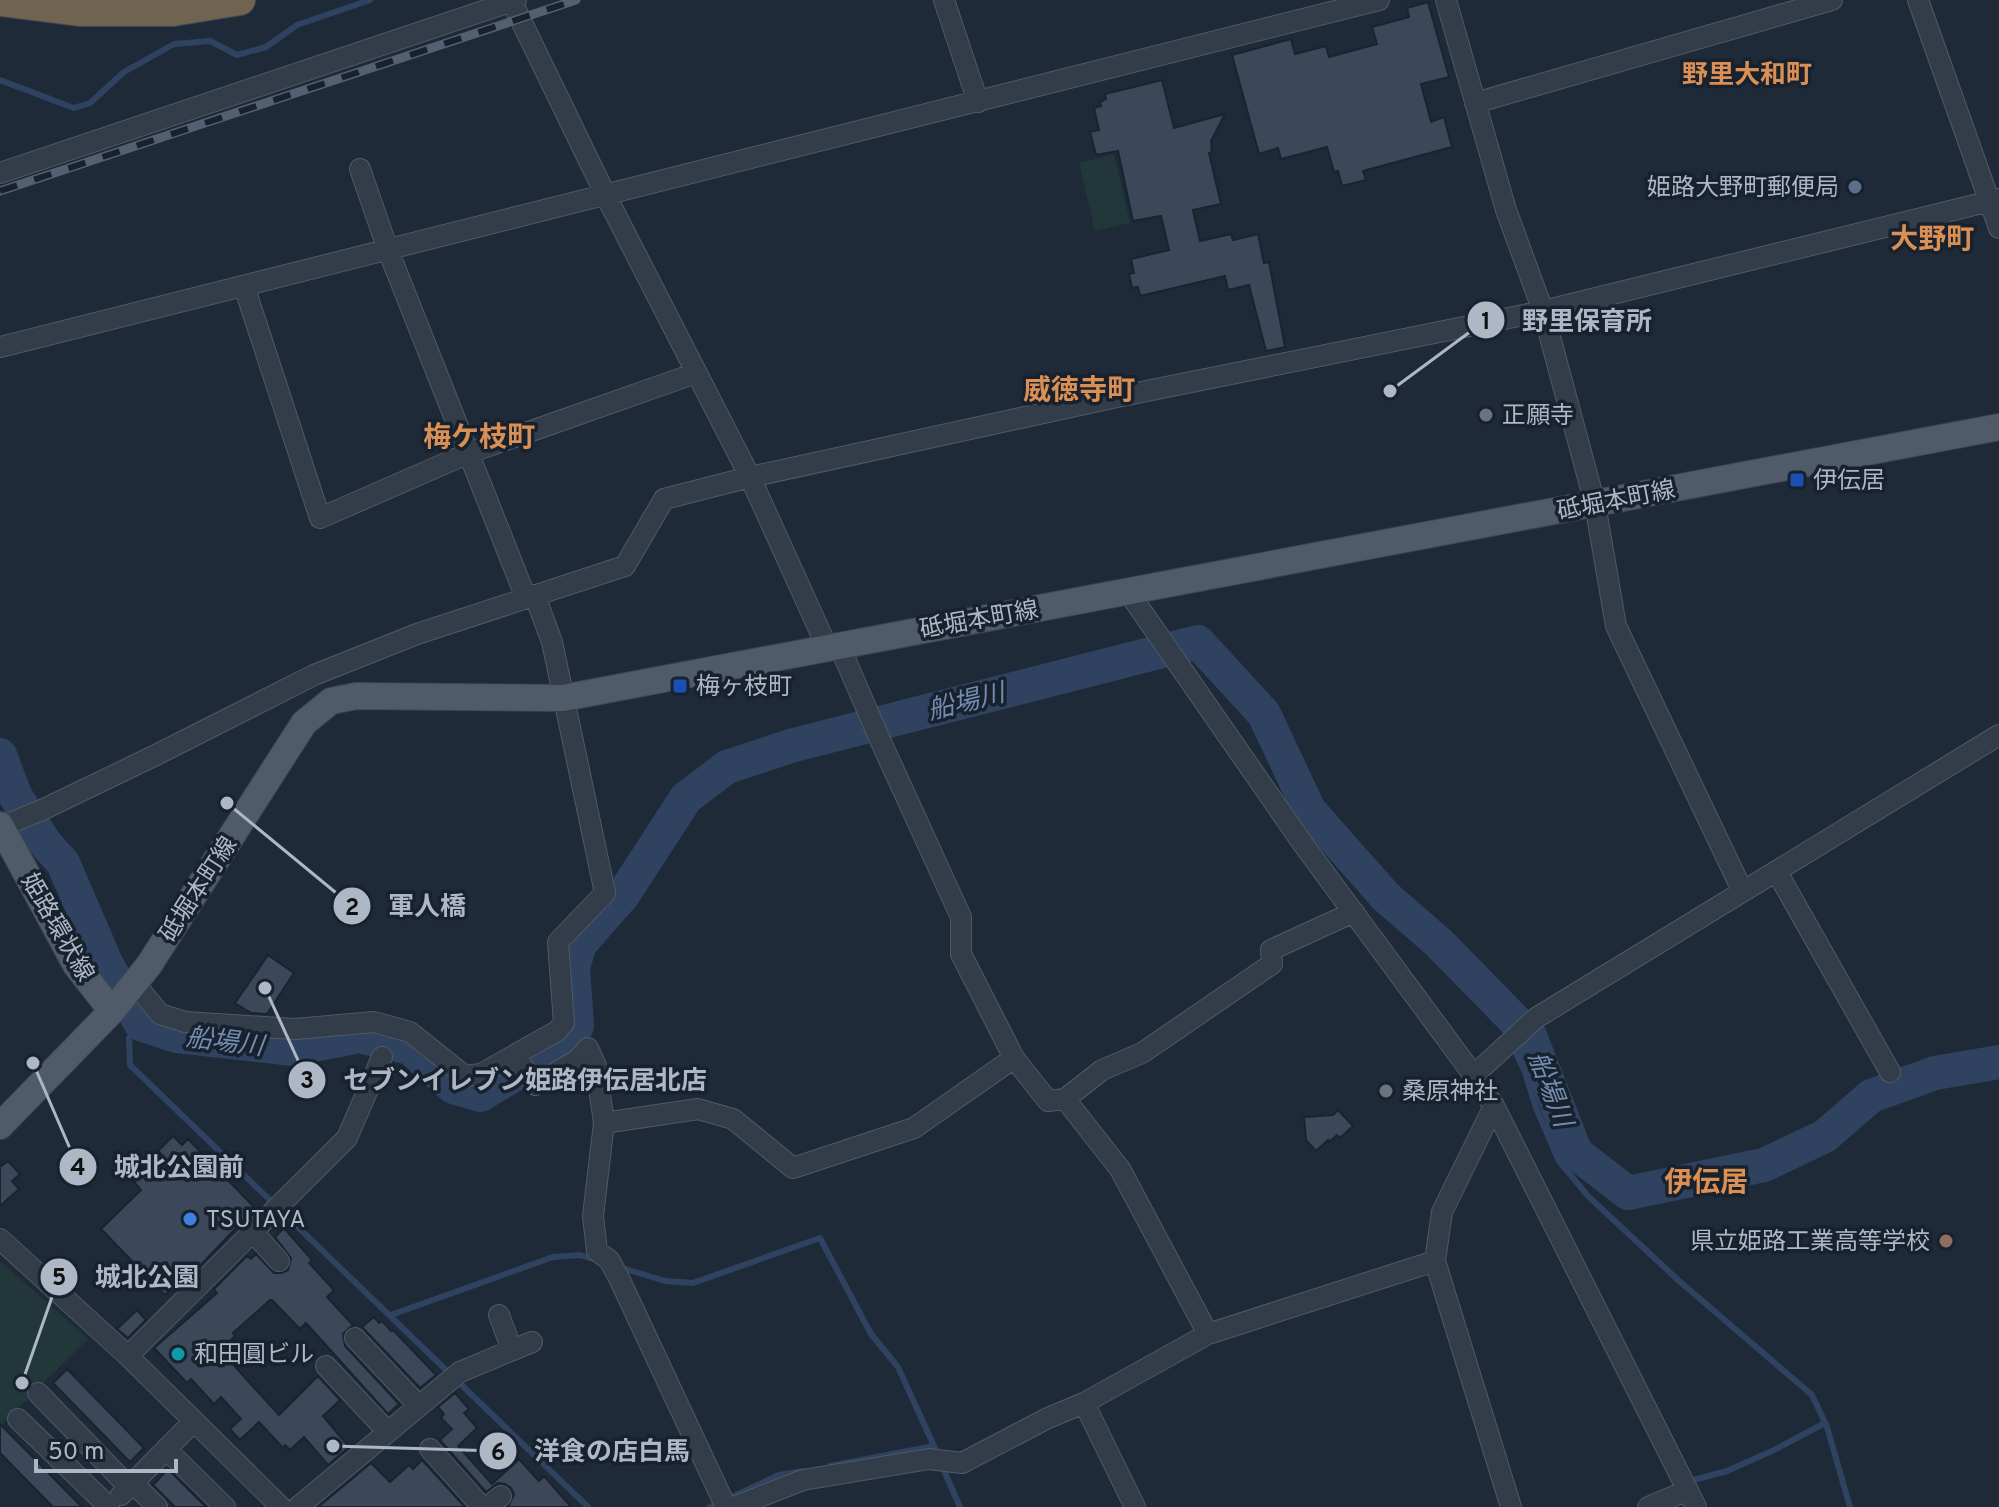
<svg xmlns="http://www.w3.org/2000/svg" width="1999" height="1507" font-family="Overpass,'Noto Sans JP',sans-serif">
<rect width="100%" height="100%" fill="#1f2a39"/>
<path fill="#21373a" d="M1114,154l16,69 -35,8 -16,-68z
M0,1261l88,78 -88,87z"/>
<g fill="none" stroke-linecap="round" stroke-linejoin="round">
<path stroke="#2f4360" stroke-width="6" d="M0,80l74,28 16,-5 34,-31 50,-28 36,-3 27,14 29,-8 31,-22 73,-25
M1439,943l33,49 30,32 23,48 11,36 23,53 29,35 90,84 134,115 15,32 23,80
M141,1024l-12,14 1,27 458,442
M622,1268l43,13 28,2 127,-45 51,96 27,33 36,79
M391,1315l162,-58 27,-2 16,5
M830,1466l104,-20 1,2
M942,1466l18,41
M1686,1482l41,-11 47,-21 51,-27
M710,1507l69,-32 24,-4"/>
<path stroke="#2f4360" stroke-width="34" d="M0,755l15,40 30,48 18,20 44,102 34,59 36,12 116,13 66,-13 51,12 43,39 27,8 85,-50 12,-19 -4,-59 7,-23 43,-49 63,-97 41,-31 67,-22 404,-103 66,72 45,96 77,87 53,46 91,93 46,117 52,40 136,-28 61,-29 46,-40 64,-23 64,-11"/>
</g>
<path fill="#3b4859" stroke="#1a2330" stroke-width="2" d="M1428,2l21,75 -28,7 10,38 13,-5 8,30 -89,24 3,9 -24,6 -4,-15 -4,1 -7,-25 -46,12 -3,-11 -19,6 -27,-99 59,-16 4,15 31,-8 3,11 48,-13 -5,-17 37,-10 -2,-9z
M1162,80l12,48 51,-14 -14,27 1,11 -3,1 12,51 -28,6 7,31 31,-7 2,6 25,-6 6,29 5,-1 16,85 -19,4 -17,-66 -21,5 -3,-14 -85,20 -2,-9 -6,1 -3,-14 5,-1 -3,-14 38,-9 -8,-34 -28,5 -15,-70 -22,4 -6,-23 9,-2 -5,-22 7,-2 -1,-4 6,-3 -1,-5z
M268,955l26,18 -27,41 -16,-1 -16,-10z
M1338,1110l15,16 -13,12 -3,-3 -8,7 -1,-2 -12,11 -10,-11 -2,-23 29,-2z
M173,1136l9,9 6,-6 67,69 -59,62 -2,-3 -29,28 -64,-66 40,-39 -7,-8 28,-27 -4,-4z
M8,1161l12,13 -8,7 7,8 -19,17v-39z
M284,1228l28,32 -3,3 25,27 -7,7 26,28 -10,9 2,12 54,58 -11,10 -82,-91 -6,6 -28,-29h-2l-37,33 2,3 -15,14 59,65 39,-39 22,24 -17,16 26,31 -21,18 -24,-28 -14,13 -5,-5 -2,3 -24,-26 -19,18 -10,-11 11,-10 -20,-22 -7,7 -23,-25 -4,4 -33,-35 63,-55 -3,-4 33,-33 4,3 5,-5 18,19h8l6,-3 3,-12 -16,-21z
M137,1310l9,10 -18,18 -11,-9z
M374,1317l5,6 3,-2 9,10 2,-1 43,45 -16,13 -58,-61z
M67,1369l77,79 -14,14 -77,-79z
M455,1393l14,16 -5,4 13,15 -19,18 34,38 27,-25 20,22 5,-5 27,31h-63l6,-13 -3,-6 -6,-4 -7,-1 -12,9 -46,-52 12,-11 -11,-11 3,-4 -6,-7z
M0,1424l82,83h-29l-53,-54z
M422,1460l43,47h-147l53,-44 19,19 19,-17 4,4z
M168,1469l38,38h-31l-22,-22z"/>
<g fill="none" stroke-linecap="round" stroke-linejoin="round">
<g stroke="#505a67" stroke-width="22">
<path id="minor" d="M511,0l95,196 144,281 77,170
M944,0l34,102
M1446,0l60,210 37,101 52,193 21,122 126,264
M1918,0l81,228
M1475,103l357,-103
M360,169l28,81 136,343 11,3
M0,173l516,-173
M244,286l76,232 149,-65 227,-80
M0,347l1379,-347
M1129,593l174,251 166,225 25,37 202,401
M839,645l42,97 80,175v37l53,104 34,43 17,-2 55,70 88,165
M0,827l42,-17 116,-56 156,-79 103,-41 208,-68 39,-67 86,-22 367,-80 426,-86 456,-112
M1777,872l113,200
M135,984l25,30 25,8 110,7 79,-7 36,10 55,44 16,-2 76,-43 7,-8 -6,-81 47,-49 -53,-251 -17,-46
M516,1056l19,29 42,-25 11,-12 8,18 8,57 -11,93 4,35 12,9 9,16 108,231
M1474,1075l62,-57 463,-283
M1065,1099l37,-29 40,-17 130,-89 -1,-14 83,-38
M604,1123l94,-14 35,10 60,49 121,-40 100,-70
M253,1232l26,29
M0,1239l128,117 153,151
M1435,1261l76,246
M499,1315l13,35
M355,1338l64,68
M128,1356l219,-218 35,-81
M326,1366l62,66
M38,1393l91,94
M1084,1403l51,104
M18,1419l91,88
M166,1449l59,58
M430,1449l52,58
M133,1483l24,24
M121,1495l73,-74
M298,1507l162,-135 72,-30
M488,1507l13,-11
M734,1507l69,-27 126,-21 33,4 86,-45 36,-15 124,-69 227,-73 7,-49 52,-106
M1648,1507l40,-17"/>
</g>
<g stroke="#3c4553" stroke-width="28">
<path id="major" d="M0,825l76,140 36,46
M0,1126l112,-115 37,-46 155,-242 27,-22 25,-5 207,2 1436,-271"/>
</g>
<g stroke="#3d4754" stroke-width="32">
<path id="highway" d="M0,1l81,10h92l67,-11"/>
</g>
<use href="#minor" stroke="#333c49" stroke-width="20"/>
<use href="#major" stroke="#505b6a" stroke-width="26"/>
<use href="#highway" stroke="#70634f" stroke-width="30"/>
<g stroke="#546071" stroke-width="9">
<path id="rail" d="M0,191l576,-191"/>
</g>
<use href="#rail" stroke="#18212e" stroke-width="6" stroke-dasharray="18" stroke-linecap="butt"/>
</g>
<circle fill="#5c6f8a" stroke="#18212e" stroke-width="3" cx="1855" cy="187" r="8"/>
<g fill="#6b7280" stroke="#18212e" stroke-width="3">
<circle cx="1486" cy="415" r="8"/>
<circle cx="1386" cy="1091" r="8"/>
</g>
<g fill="#1a4fb4" stroke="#18212e" stroke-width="3">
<rect x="1789" y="472" width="16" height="16" rx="4"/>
<rect x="672" y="678" width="16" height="16" rx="4"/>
</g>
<circle fill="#3f7fe0" stroke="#18212e" stroke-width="3" cx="190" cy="1219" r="8"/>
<circle fill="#8d6e63" stroke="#18212e" stroke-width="3" cx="1946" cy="1241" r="8"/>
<circle fill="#0f9aa8" stroke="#18212e" stroke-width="3" cx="178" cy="1354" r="8"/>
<g text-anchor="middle" stroke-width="7" stroke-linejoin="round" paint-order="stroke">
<g font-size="24" fill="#adb7c6" stroke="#18212e" text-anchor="start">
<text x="1839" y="195" text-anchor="end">姫路大野町郵便局</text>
<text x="1502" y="423">正願寺</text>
<text x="1813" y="488">伊伝居</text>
<text x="696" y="694">梅ヶ枝町</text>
<text x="1402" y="1099">桑原神社</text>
<text x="206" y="1227">TSUTAYA</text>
<text x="1930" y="1249" text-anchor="end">県立姫路工業高等学校</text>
<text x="194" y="1362">和田圓ビル</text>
</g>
<g font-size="24" fill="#adb7c6" stroke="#18212e">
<text transform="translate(1616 500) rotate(-11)" y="8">砥堀本町線</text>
<text transform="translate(979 619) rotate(-10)" y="8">砥堀本町線</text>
<text transform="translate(198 889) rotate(-57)" y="8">砥堀本町線</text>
<text transform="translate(58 927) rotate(60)" y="8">姫路環状線</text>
</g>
<g font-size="26" font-weight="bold" fill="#da8f54" stroke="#18212e">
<text x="1747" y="83">野里大和町</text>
</g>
<g font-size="26" font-style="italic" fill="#738db1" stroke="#18212e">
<text transform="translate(966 701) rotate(-14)" y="9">船場川</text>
<text transform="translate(225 1041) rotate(7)" y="9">船場川</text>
<text transform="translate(1551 1089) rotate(69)" y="9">船場川</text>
</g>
<g font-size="28" font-weight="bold" fill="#da8f54" stroke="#18212e">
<text x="1932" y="248">大野町</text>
<text x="1079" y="399">威徳寺町</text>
<text x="479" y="446">梅ケ枝町</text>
<text x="1706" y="1191">伊伝居</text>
</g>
</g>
<path fill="none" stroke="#adb7c6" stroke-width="3" d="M1390 391L1486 320M227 803L352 906M265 988L307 1080M33 1063L78 1167M22 1383L59 1277M333 1446L498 1451"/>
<g fill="#adb7c6" stroke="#18212e" stroke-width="3">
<circle cx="1390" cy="391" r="8"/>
<circle cx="227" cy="803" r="8"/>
<circle cx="265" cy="988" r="8"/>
<circle cx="33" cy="1063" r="8"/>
<circle cx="22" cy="1383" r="8"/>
<circle cx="333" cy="1446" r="8"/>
<circle cx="1486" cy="320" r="20"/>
<circle cx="352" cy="906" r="20"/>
<circle cx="307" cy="1080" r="20"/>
<circle cx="78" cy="1167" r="20"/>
<circle cx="59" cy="1277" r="20"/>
<circle cx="498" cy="1451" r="20"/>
</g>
<g font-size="24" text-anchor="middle" font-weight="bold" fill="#111">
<text x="1486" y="329">1</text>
<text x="352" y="915">2</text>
<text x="307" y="1088">3</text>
<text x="78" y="1175">4</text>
<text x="59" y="1285">5</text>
<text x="498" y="1460">6</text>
</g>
<g font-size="26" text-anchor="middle" font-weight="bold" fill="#adb7c6" stroke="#18212e" stroke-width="7" stroke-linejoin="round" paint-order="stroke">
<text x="1587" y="330">野里保育所</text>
<text x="427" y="915">軍人橋</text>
<text x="525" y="1089">セブンイレブン姫路伊伝居北店</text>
<text x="179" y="1176">城北公園前</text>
<text x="147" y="1286">城北公園</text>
<text x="612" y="1460">洋食の店白馬</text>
</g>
<path d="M36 1459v12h140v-12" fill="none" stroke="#adb7c6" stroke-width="4"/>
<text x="48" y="1459" font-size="24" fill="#adb7c6" stroke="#18212e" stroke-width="6" paint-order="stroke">50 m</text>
</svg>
